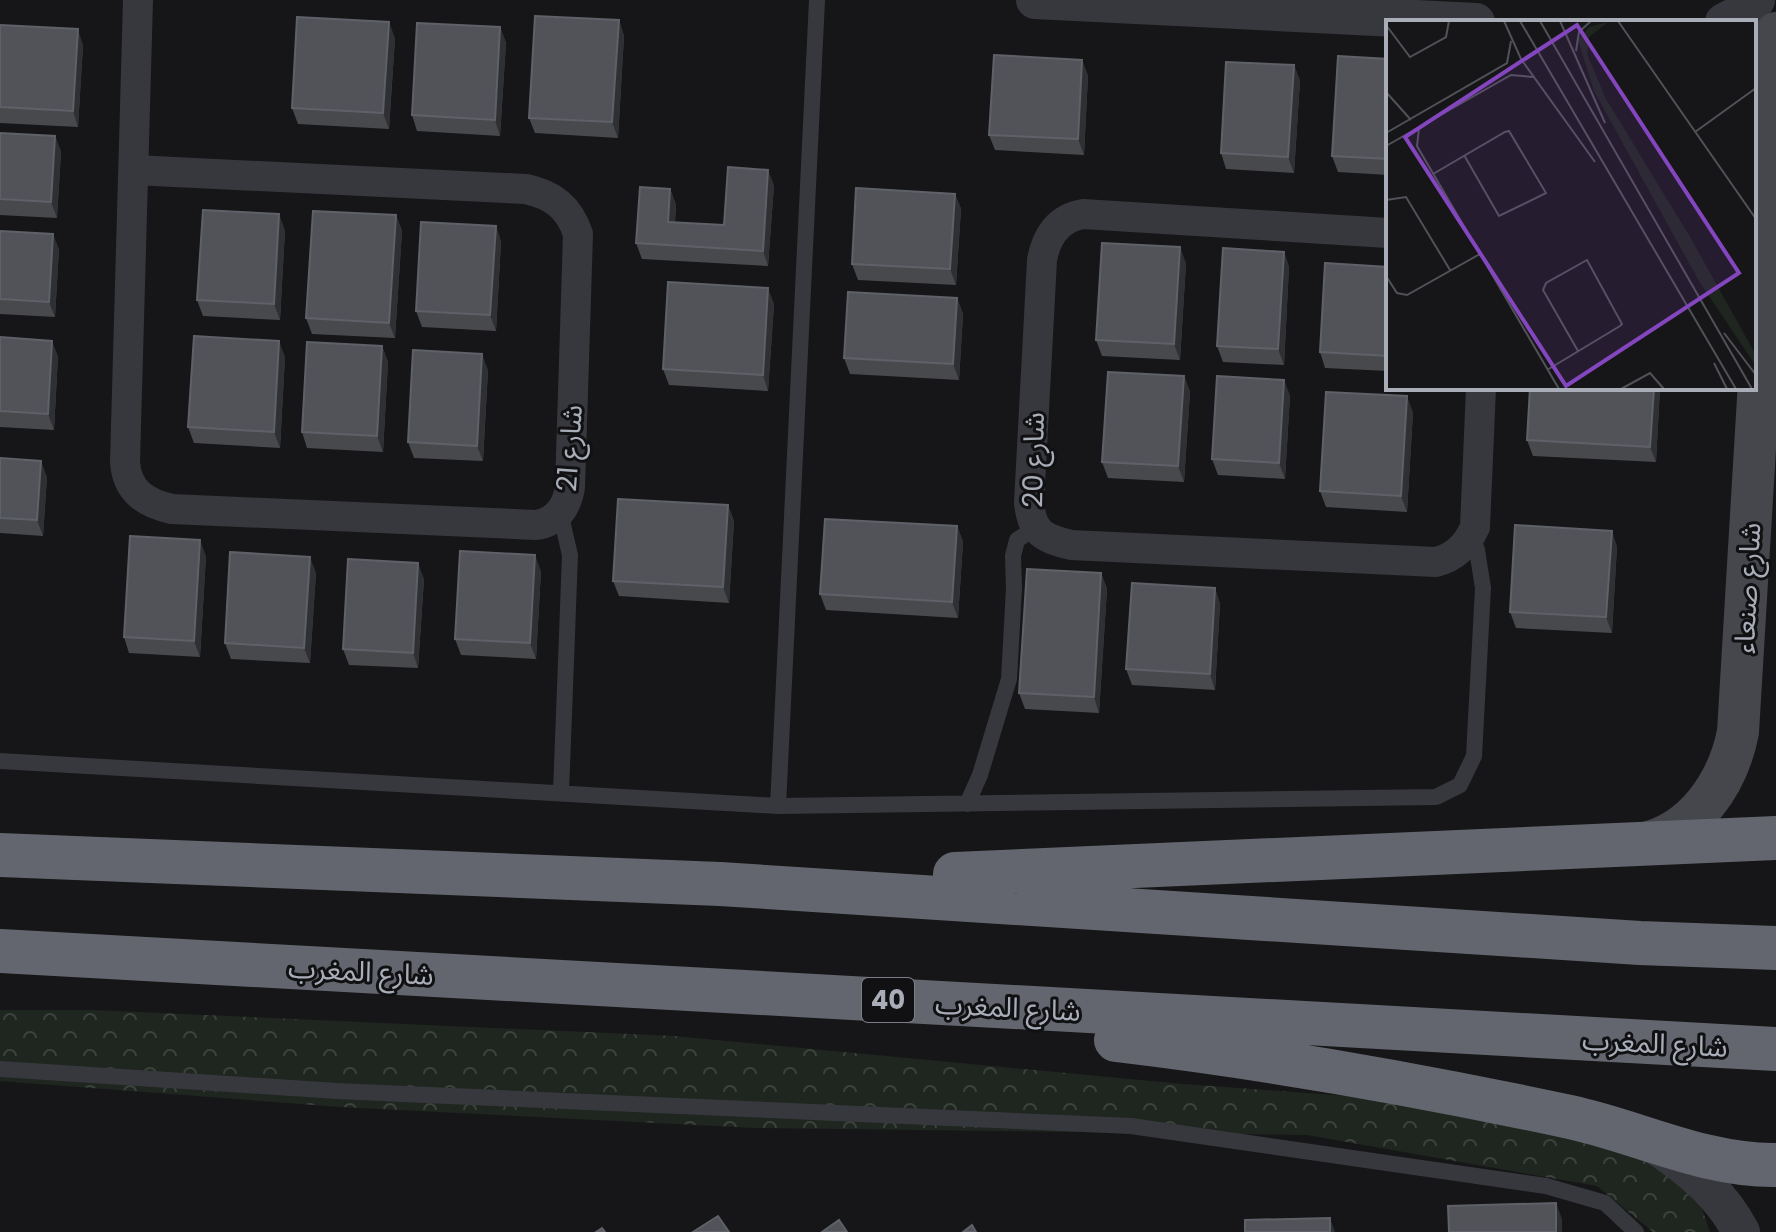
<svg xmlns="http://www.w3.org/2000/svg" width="1776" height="1232" font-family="Poppins,'Noto Sans Arabic',sans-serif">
<defs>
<pattern id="park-crowns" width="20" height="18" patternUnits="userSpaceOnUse" patternTransform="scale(2)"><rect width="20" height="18" fill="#1e261f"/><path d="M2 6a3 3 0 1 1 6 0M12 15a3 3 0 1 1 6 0" fill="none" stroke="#3c433d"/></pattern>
</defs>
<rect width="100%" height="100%" fill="#161618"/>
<path fill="url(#park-crowns)" d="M0,1010h93l581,26 509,48 206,15 260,55 45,32 16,46h-57l-56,-46 -290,-51 -552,-7 -415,-21 -340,-26z"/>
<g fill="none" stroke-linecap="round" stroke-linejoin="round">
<path stroke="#37383d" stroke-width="16" d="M560,512l10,43 -9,238
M0,761l778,45 658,-9 24,-12 14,-29 9,-168 -6,-38 -6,-14
M967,804l13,-29 29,-96 5,-91 -1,-32 4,-16 18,-12
M778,806l39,-806
M0,1069l337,22 794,35 415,60 59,17 31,29"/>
<path stroke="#37383d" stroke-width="30" d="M134,170l392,19c27,6 43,18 52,45l-8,253c-3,20 -13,35 -34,38l-364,-16c-27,-6 -45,-18 -47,-47l13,-462
M1388,233l-305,-19c-25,4 -37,23 -41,46l-13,243c3,30 14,35 42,42l365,17c20,-5 31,-17 39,-35l6,-139"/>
<path stroke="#37383d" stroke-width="38" d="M1035,0l441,22
M1724,22l21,-11 11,-11
M1658,1147c34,23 64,48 83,85"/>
<path stroke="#45474d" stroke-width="42" d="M1640,844c54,-10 88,-61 98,-112l29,-484 9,-215"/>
<path stroke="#63666e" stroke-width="44" d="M0,855l720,29 920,59 136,5
M955,874l821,-36
M0,951l1776,98
M1116,1040c152,18 304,45 454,77 69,15 134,49 206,48"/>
</g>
<path fill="#47494d" d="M619,20l5,16 -6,102 -83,-5 -6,-15z
M0,25l83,20 -5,82 -78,-4z
M500,27l6,16 -6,93 -83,-5 -5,-16z
M395,38l-6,91 -91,-5 -6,-16z
M1388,59v116l-50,-3 -6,-16z
M1082,60l6,16 -4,79 -89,-5 -6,-15z
M1294,65l6,16 -6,92 -68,-4 -5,-16z
M0,133l55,3 6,16 -4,66 -57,-3z
M774,185l-6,81 -126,-7 -6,-16 34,-54 6,16 -1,17 49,3z
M955,194l6,15 -5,76 -98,-5 -6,-16z
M396,215l6,16 -7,107 -83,-4 -6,-16z
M496,226l5,16 -5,89 -74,-4 -6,-16z
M285,230l-5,90 -77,-4 -6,-16z
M0,231l59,18 -4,68 -55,-3z
M1284,252l5,15 -5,98 -61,-3 -6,-16z
M1186,263l-6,97 -78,-4 -6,-16z
M1388,267v104l-63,-3 -5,-16z
M957,298l6,16 -4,66 -109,-6 -6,-16z
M774,304l-6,87 -99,-6 -6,-16z
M0,337l58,19 -4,74 -54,-3z
M382,346l6,16 -5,90 -76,-4 -5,-16z
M285,357l-5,91 -86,-5 -6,-16z
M488,370l-5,91 -69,-3 -6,-16z
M1184,376l6,16 -6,90 -76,-4 -6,-16z
M1530,388h130l-4,74 -123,-6 -6,-16z
M1290,395l-5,84 -67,-4 -6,-16z
M1413,412l-6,100 -81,-5 -6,-16z
M0,458l47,19 -4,59 -43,-3z
M728,505l6,16 -5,82 -110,-7 -6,-15z
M957,526l6,16 -5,76 -132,-8 -6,-16z
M1617,546l-5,87 -96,-5 -6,-16z
M206,556l-6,101 -71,-4 -5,-16z
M541,571l-5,88 -75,-4 -6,-16z
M316,573l-6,90 -79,-4 -6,-16z
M1101,573l6,16 -8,124 -74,-4 -6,-16z
M424,579l-6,89 -69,-3 -6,-16z
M1215,588l5,16 -5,86 -83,-5 -6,-16z"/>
<path fill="#2f3033" d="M619,20l5,16 -6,102 -6,-16z
M389,22l6,16 -6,91 -6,-16z
M500,27l6,16 -6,93 -5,-16z
M78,29l5,16 -5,82 -5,-16z
M1082,60l6,16 -4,79 -6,-16z
M1294,65l6,16 -6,92 -6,-16z
M55,136l6,16 -4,66 -6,-16z
M768,170l6,15 -6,81 -5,-15z
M670,189l6,16 -2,33 -6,-16z
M955,194l6,15 -5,76 -6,-16z
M279,214l6,16 -5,90 -6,-16z
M396,215l6,16 -7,107 -6,-15z
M496,226l5,16 -5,89 -6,-16z
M53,234l6,15 -4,68 -6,-15z
M1180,247l6,16 -6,97 -6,-16z
M1284,252l5,15 -5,98 -6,-16z
M768,288l6,16 -6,87 -5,-16z
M957,298l6,16 -4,66 -6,-16z
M52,341l6,15 -4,74 -6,-16z
M279,341l6,16 -5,91 -6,-16z
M382,346l6,16 -5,90 -6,-16z
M482,354l6,16 -5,91 -6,-15z
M1184,376l6,16 -6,90 -6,-16z
M1284,380l6,15 -5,84 -6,-16z
M1654,388h6l-4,74 -6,-15z
M1407,396l6,16 -6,100 -6,-16z
M41,461l6,16 -4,59 -6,-16z
M728,505l6,16 -5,82 -6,-16z
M957,526l6,16 -5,76 -6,-16z
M1612,531l5,15 -5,87 -6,-16z
M200,540l6,16 -6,101 -6,-16z
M535,555l6,16 -5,88 -6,-16z
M310,557l6,16 -6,90 -6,-15z
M418,563l6,16 -6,89 -5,-15z
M1101,573l6,16 -8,124 -5,-16z
M1215,588l5,16 -5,86 -5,-16z
M1556,1203l6,16v13h-6z
M1330,1218l5,14h-5z"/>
<path fill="#525359" stroke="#5f6168" stroke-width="2" d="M535,16l84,4 -7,102 -83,-4z
M297,17l92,5 -6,91 -91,-5z
M417,23l83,4 -5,93 -83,-5z
M0,25l78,4 -5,82 -73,-4z
M994,55l88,5 -4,79 -89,-4z
M1338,56l50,3v100l-56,-3z
M1226,62l68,3 -6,92 -67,-4z
M0,133l55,3 -4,66 -51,-3z
M728,167l40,3 -5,81 -127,-8 4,-56 30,2 -2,33 56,3z
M856,188l99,6 -5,75 -98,-5z
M203,210l76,4 -5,90 -77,-4z
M313,211l83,4 -7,108 -83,-5z
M421,222l75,4 -6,89 -74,-4z
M0,231l53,3 -4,68 -49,-3z
M1102,243l78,4 -6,97 -78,-4z
M1223,248l61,4 -6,97 -61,-3z
M1325,263l63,4v89l-68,-4z
M668,282l100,6 -5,87 -100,-6z
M848,292l109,6 -4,66 -109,-6z
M194,336l85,5 -5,91 -86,-5z
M0,337l52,4 -4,73 -48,-3z
M307,342l75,4 -5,90 -75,-4z
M413,350l69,4 -5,92 -69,-4z
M1108,372l76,4 -6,90 -76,-4z
M1217,376l67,4 -5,83 -67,-4z
M1530,388h124l-4,59 -123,-7z
M1326,392l81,4 -6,100 -81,-5z
M0,458l41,3 -4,59 -37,-2z
M618,499l110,6 -5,82 -110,-6z
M825,519l132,7 -5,76 -132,-8z
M1515,525l97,6 -6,86 -96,-5z
M130,536l70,4 -6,101 -70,-4z
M460,551l75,4 -5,88 -75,-4z
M230,552l80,5 -6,91 -79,-5z
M348,559l70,4 -5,90 -70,-4z
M1027,569l74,4 -7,124 -75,-4z
M1132,583l83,5 -5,86 -84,-5z
M1556,1203v29h-107l-1,-26z
M718,1216l11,16h-36z
M1330,1218v14h-85v-12z
M839,1220l8,12h-25z
M972,1225l4,7h-13z
M602,1228l3,4h-9z"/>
<g text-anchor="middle" stroke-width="6" stroke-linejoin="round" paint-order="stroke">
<rect fill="#111113" stroke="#7b7e86" stroke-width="2" x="862" y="978" width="52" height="44" rx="6"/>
<g font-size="26" font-weight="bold" fill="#a8adb8">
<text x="888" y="1009">40</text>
</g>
<g font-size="28" fill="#a8adb8" stroke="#111113">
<text transform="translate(569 448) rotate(-86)" y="10">شارع 21</text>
<text transform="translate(1033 460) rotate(-89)" y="10">شارع 20</text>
<text transform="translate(1747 588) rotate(-87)" y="10">شارع صنعاء</text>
<text transform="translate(361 971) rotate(3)" y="10">شارع المغرب</text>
<text transform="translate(1008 1007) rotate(3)" y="10">شارع المغرب</text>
<text transform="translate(1655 1043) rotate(3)" y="10">شارع المغرب</text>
</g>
</g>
<g transform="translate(1386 20)">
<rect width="370" height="370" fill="#161618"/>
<path d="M222,2l-19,15 -2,17 19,45 84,138 66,118v11l-57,-85 -105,-190 -16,-51 11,-13z" fill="#1e261f"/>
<path fill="none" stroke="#505258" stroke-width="2" d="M118,1l17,38 74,103M134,1l216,368M154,1l212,368M174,1l45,102M232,1l138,198M0,5l24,32 36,-20 3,-16M190,31l3,-19 12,-11M0,72l25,28M33,108l-2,18 142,243M309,112l61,-44M0,113l121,-70 4,-22M0,126l125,-71 22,2M47,154l72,-42 4,-1 37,62 -47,23 -35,-61M0,180l20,-3 44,73M0,256l11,17 10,2 73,-41M338,313l32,42M328,343l13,26M161,350l73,-44 2,-2 -35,-64 -41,23 -3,7 35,61M235,369l29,-16 14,16"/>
<path fill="#8446be" fill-opacity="0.15" stroke="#8446be" stroke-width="4" d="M191,5l162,248 -173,113 -161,-249z"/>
<rect width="370" height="370" fill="none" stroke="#a8adb8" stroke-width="4"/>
</g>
</svg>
